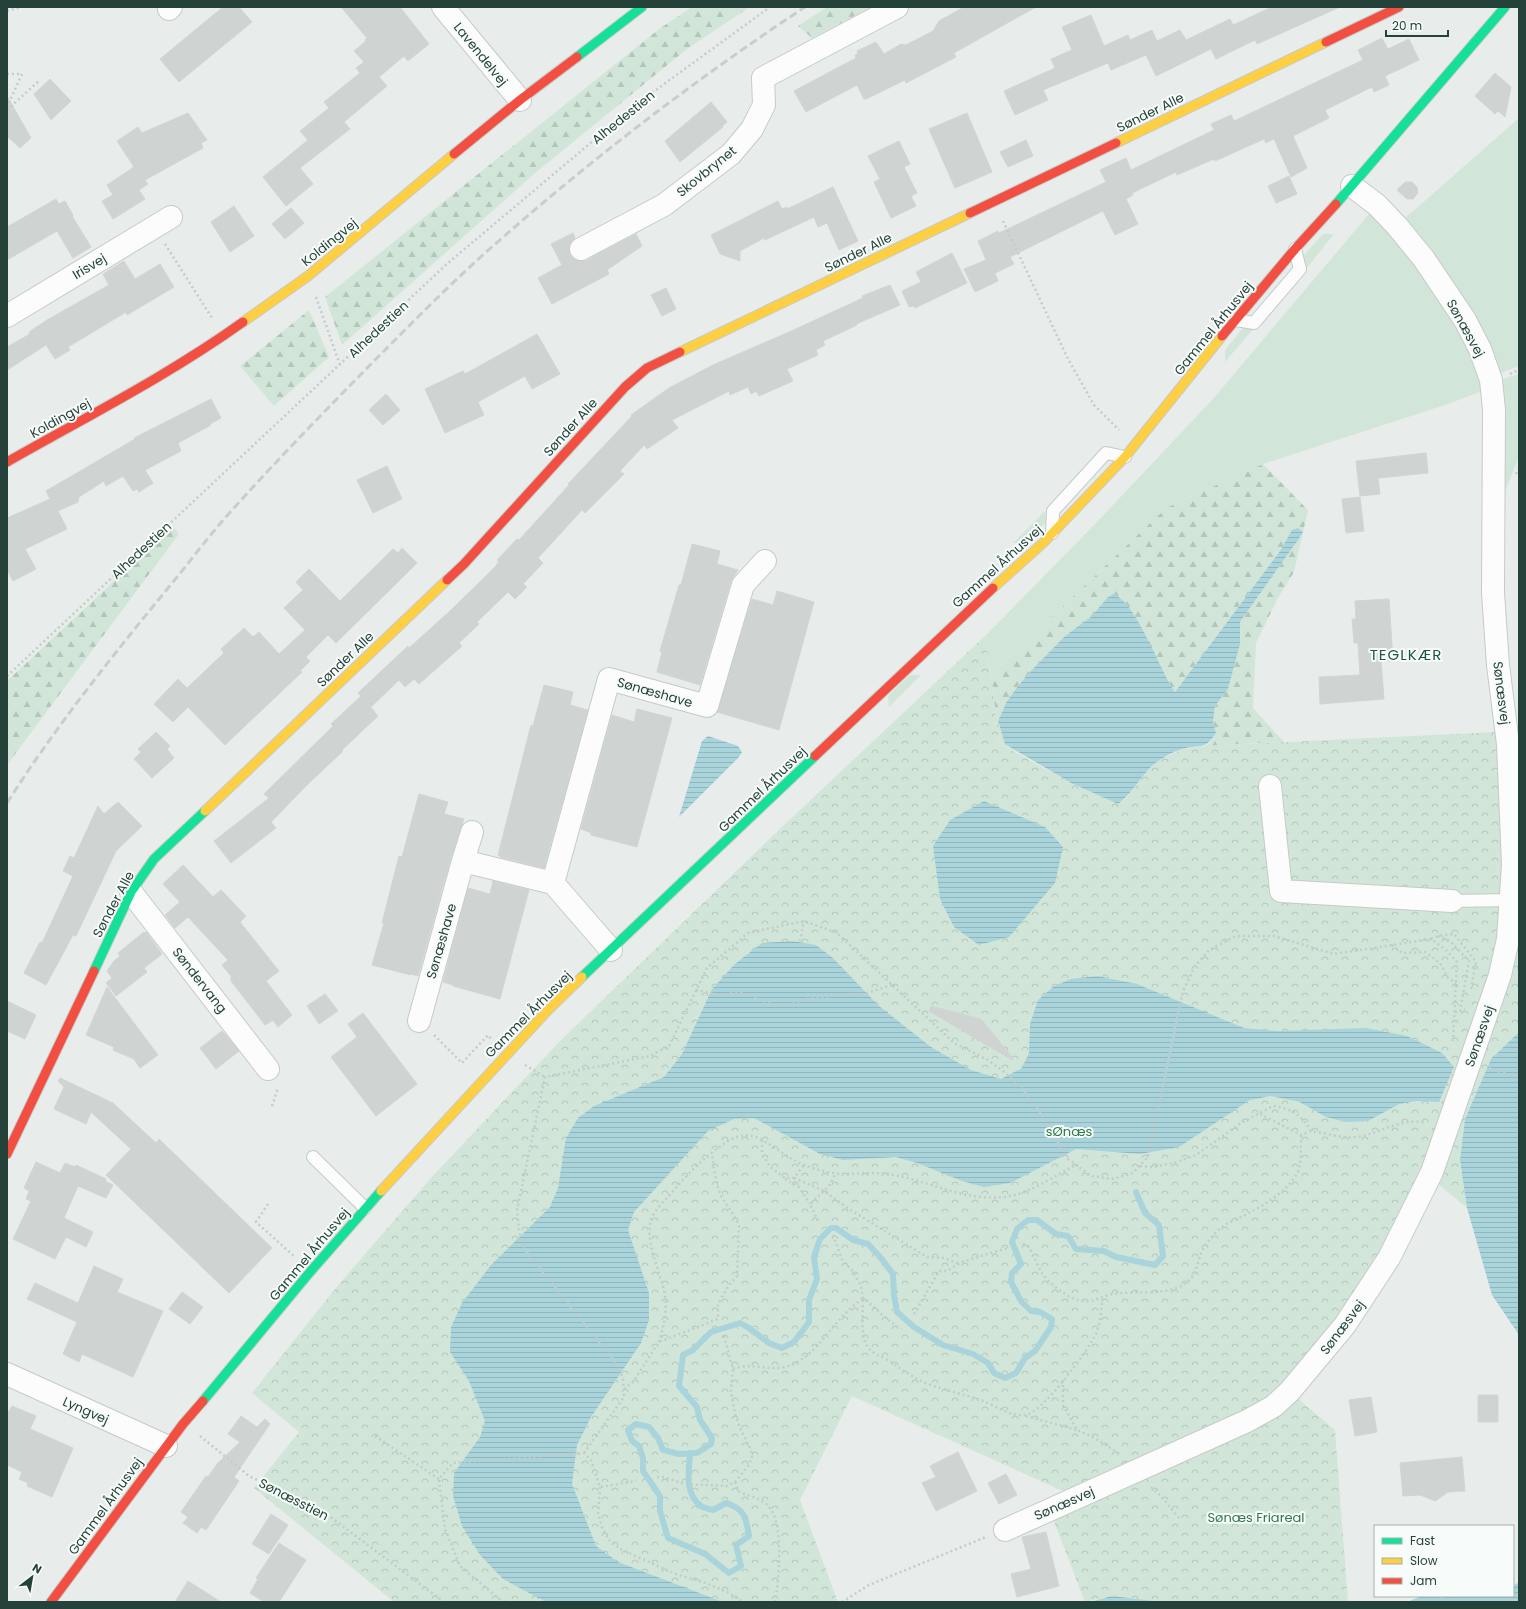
<svg xmlns="http://www.w3.org/2000/svg" width="1526" height="1609" font-family="Poppins,sans-serif">
<defs>
<pattern id="forest-firs" width="22" height="20" patternUnits="userSpaceOnUse"><rect width="22" height="20" fill="#d1e6d8"/><path d="M5 1l3.5 6h-7zM16 11l3.5 6h-7z" fill="#b3c6ba"/></pattern>
<pattern id="park-crowns" width="20" height="18" patternUnits="userSpaceOnUse"><rect width="20" height="18" fill="#d1e6d8"/><path d="M2 6a3 3 0 1 1 6 0M12 15a3 3 0 1 1 6 0" fill="none" stroke="#b3c6ba"/></pattern>
<pattern id="water-rules" width="6" height="5" patternUnits="userSpaceOnUse"><rect width="6" height="5" fill="#a9d4db"/><path d="M0 2.5h6" fill="none" stroke="#91b7bd"/></pattern>
</defs>
<rect width="100%" height="100%" fill="#e8edeb"/>
<path fill="#d1e6d8" d="M1519,118v248l-21,8 -95,-154z
M1369,214l14,8 80,109 22,59 -37,14 -185,60 -97,44 -175,167 -6,-39 112,-114 115,-122z
M1323,234h11l-28,35 -2,-14z
M1255,327l-30,35v-12l18,-22z
M1519,374v83l-18,44 -1,-121z
M1045,511l1,11 -20,21h-13z
M910,675h11l-32,32 -1,-11z"/>
<path fill="url(#forest-firs)" d="M692,7h58l-63,42 -153,125 -192,171 -17,-48 334,-268z
M827,7h44l-59,31 -14,-12z
M309,310l20,47 -55,49 -34,-40z
M1263,464l45,46 -14,62 -16,26 -22,45 -3,65 31,34 -79,4 6,-4 5,-9 -3,-11 2,-16 13,-17 12,-45v-22l58,-82 -6,-10 -12,21 -106,142 -40,-79 -15,-18 -12,2 -15,18 -27,20 -39,40 -19,25 -9,20 7,22 28,17 -34,-17 -8,-68 175,-167z
M173,526l6,8 -172,231v-84z"/>
<path fill="url(#park-crowns)" d="M985,636l6,39 8,68 72,40 47,21 9,-6 18,-26 15,-12 22,-11 23,-3 291,-14 7,29 5,130 -7,52 -72,216 -64,126 -96,117 -204,90 -213,-96 -52,104 38,102h-444l-140,-114 45,-56 -47,-39 87,-109 92,-106 129,-137 224,-216z
M1519,891v141l-28,27 -26,60 -5,41 7,48 -31,-26z
M1295,1396l40,34 13,172h-185l-51,-6 -27,6 -32,-83z"/>
<path fill="url(#water-rules)" d="M1298,528l5,4 -5,8 -58,82v22l-12,45 -13,17 -2,16 3,11c-11,18 -17,11 -34,16 -7,2 -16,7 -22,11 -18,11 -25,32 -42,44l-47,-21 -66,-39 -7,-23 9,-20 19,-25 39,-40 27,-20 15,-18 6,-4c23,7 47,77 62,98l105,-141 12,-21z
M708,736l30,10 4,6 -3,5 -60,60 23,-76z
M984,801l61,26 18,20 -8,36 -46,54 -30,8 -25,-18 -14,-28 -7,-53 17,-26z
M793,941l23,4 17,13 46,48 52,41 40,23 30,9 21,-11 7,-15 1,-29 8,-24 16,-14 17,-7 26,-3 40,8 107,44 34,3 88,-3 41,8 35,17 12,14 -15,35 -23,-1 -17,3 -31,17 -22,1 -20,-5 -26,-15 -29,-6 -21,4 -71,47 -39,7 -64,-5 -66,34 -26,4 -22,-6 -45,-18 -21,-6 -53,3 -23,-6 -66,-36 -20,1 -26,12 -74,81 -6,18 21,63v27l-8,23 -50,74 -14,28 -5,39 24,62 22,16 105,40h-177l-43,-23 -23,-24 -18,-29 -9,-30 1,-23 26,-36 5,-16 -16,-40 -19,-29 1,-25 11,-24 29,-38 59,-58 8,-19 8,-50 12,-20 16,-12 70,-29 18,-23 30,-65 23,-25 27,-21z
M1519,1032v303l-27,-40 -25,-87 -7,-48 5,-41 26,-60z
M1519,1582v20h-112l15,-6h91v-10z
M1112,1596l51,6h-74z"/>
<g fill="none" stroke-linecap="round" stroke-linejoin="round">
<path stroke="#a9d4db" stroke-width="6" d="M690,1453c-1,18 -6,41 11,53 3,2 8,3 12,4l13,-7c19,6 20,15 23,33l-13,9 5,21 -12,7 -24,-19 -37,-16 -8,-27v-15l-17,-25v-13l-4,-12 -7,-5 -4,-11 8,-6 13,3 9,11 5,12 16,4 18,-1 14,-9 1,-6 -12,-18 -3,-13 -18,-21 4,-31 10,-5 18,-18 29,-9 9,5 20,15 13,5 12,-6 15,-20v-22l8,-21 -3,-22 6,-18 11,-11h5l17,12 15,4 13,14 12,16 1,21 3,17 17,15 29,18 30,9 15,9 6,10 11,5 11,-5 9,-15 10,-7 16,-24 1,-8 -12,-7 -9,-1 -10,-10 -10,-19 1,-9 9,-9 -9,-22 5,-13 11,-9h9l19,14 12,2 8,13 28,2 12,6 39,8 8,-9 -4,-31 -14,-12 -9,-21"/>
</g>
<path fill="#cfd4d2" stroke="#d1d6d4" d="M223,7h16l13,15 -73,60 -19,-23z
M341,7h59l29,37 -21,17 -4,-5 -25,21 8,9 -43,36 6,7 -50,39 13,16 -27,22 -23,-29 45,-37 -8,-9 29,-23 -5,-6 36,-29 -4,-5 8,-6 -10,-11 12,-10 -1,-1 2,-2z
M964,7h72l-82,46 2,4 -50,26 -1,-3 -39,19h-2l-7,-14 -51,27 -12,-21 62,-33 -1,-3 3,-1 -1,-3 19,-9 8,12 17,-10 5,1 27,-14 6,-10z
M1272,7h68l-83,37 -2,-4 -39,19 -5,-10 -55,27 -10,-21 -35,15 -3,-7 -65,27 5,10 -33,15 -11,-24 51,-23 -4,-9 21,-9 -10,-23 29,-12 13,31 24,-11 2,5 22,-10 5,11 23,-11 6,10 44,-21 3,6z
M1382,38l6,11 21,-10 10,21 -34,16 4,9 -15,7 -2,-5 -47,23 4,8 -36,18 14,32 -16,9 -17,-38 -8,4 -2,-4 -49,22 -1,-2 -37,16 -1,-3 -44,21 1,2 -7,4 12,25 -23,11 -12,-24 -93,46 4,7 -19,9 3,8 -23,11 -11,-23 22,-9 -8,-19 20,-10 1,2 107,-51 -6,-12 26,-12 5,12 83,-40 -3,-6 20,-9 3,6 129,-61 -5,-10z
M1495,73l16,14 -6,30 -7,-6 -3,3 -20,-18z
M50,79l21,22 -20,19 -17,-26z
M7,96l24,42 -11,10 -13,-12z
M711,102l16,20 -5,4 1,1 -43,35 -15,-21z
M188,113l19,27 -6,3 2,5 -58,32 3,4 -9,6 6,9 -32,20 -11,-18 11,-6 -6,-10 27,-18 -17,-26 21,-14 4,6z
M967,113l25,59 -37,16 -26,-59z
M1026,140l7,16 -25,11 -8,-15z
M899,141l11,23 -6,3 13,26 -6,3 5,10 -25,12 -17,-36 6,-3 -12,-23z
M1289,176l8,18 -21,9 -8,-17z
M1405,182h7l5,5 1,6 -5,6h-6l-10,-9z
M833,187l25,54 -19,9 -12,-27 -9,4 -4,-10 -49,23 -1,-2 -24,13v10l-20,-7 -9,-19 67,-34 4,8 5,-2v2z
M56,199l3,5 6,-3 8,14 -1,1 19,31 -18,11 -16,-27 -50,29v-33z
M234,206l20,30 -24,16 -19,-30z
M291,208l13,15 -19,16 -13,-15z
M573,233l2,5 -5,5 -1,5 1,6 4,5 6,2 7,-1 49,-26 6,12 -35,24 2,4 -57,30 -14,-26 24,-13 -11,-21z
M952,253l15,30 -52,25 -1,-2 -5,1 -7,-16 19,-9 -5,-10z
M124,261l11,18 25,-15 14,23 -47,28 -1,-3 -58,35 2,3 -15,9 -9,-14 -39,25v-23l23,-13 -1,-2 18,-12 62,-35 -6,-11z
M890,285l10,20 -44,19 1,1 -34,16 2,4 -9,5 2,5 -31,14 6,12 -34,15 -3,-5 -5,3 -3,-7 -18,8 -1,-4 -57,29 6,8 -31,21 -3,-4 -24,26 4,3 -39,39 -3,-3 -44,48 5,5 -20,21 4,3 -12,12 -7,-7 -31,30 2,2 -20,19 3,3 -43,38 -5,-5 -9,8 -6,-7 -28,27 -13,-14 50,-47 1,2 41,-37 45,-44 4,-6 -2,-1 20,-21 2,1 50,-55 -1,-1 64,-68 -1,-1 38,-27 46,-24 72,-31 76,-35 -1,-2z
M666,288l10,21 -14,7 -11,-21z
M537,334l23,40 -28,15 -7,-13 -47,26 6,13 -39,18 -20,-44 38,-18 2,3z
M386,394l14,16 -17,15 -14,-15z
M211,399l10,19 -11,6 1,1 -33,18 3,8 -36,19 8,13 -14,9 -2,-3 -4,2 -10,-15 -17,10 -2,-5 -25,16 -1,5 -20,9 9,18 -42,20 11,20 -23,12 -6,-11v-52l43,-19 -4,-8 89,-52 -1,-1z
M1426,453l2,20 -50,5 2,16 -20,2 -4,-35z
M387,466l15,33 -29,14 -16,-33z
M1360,497l4,34 -18,2 -4,-34z
M692,544l28,7 -3,13 21,6 -7,11 -31,104 -43,-13 5,-20 -2,-1 19,-66h2z
M402,548l15,15 -81,80 -8,-8 -22,22 4,4 -10,10 2,1 -77,73 -37,-38 -15,15 -19,-18 24,-25 9,9 37,-35 -3,-4 23,-21 9,9 6,-5 20,22 26,-24 -21,-22 19,-18 -7,-8 13,-13 31,32 53,-52 5,4z
M777,591l37,11 -35,128 -62,-18 35,-113 21,6z
M1389,599l4,62h-12l3,38 -64,5 -1,-27 41,-2 -2,-32h-4l-2,-24h4l-1,-18z
M544,685l29,7 -3,13 18,5 -44,158 -44,-11v-1l-2,-1 33,-130 2,1z
M361,696l17,20 -36,34 1,1 -36,34 -36,37 5,6 -45,35 -17,-22 55,-43 -5,-4 69,-68 -2,-2z
M637,709l35,9 -35,129 -46,-12v-2l-10,-4 31,-114 22,7z
M156,732l14,14 -3,3 7,9 -22,20 -18,-19 7,-7 -3,-3z
M419,794l29,8 -4,12 20,5 -13,38 -33,119 -7,-2v1l-39,-10 12,-42h-2l17,-67 3,1z
M118,802l24,24 -26,25 -40,85 -3,-1 -27,50 -22,-12 16,-31 2,1 31,-67 -10,-5 7,-15 4,2 24,-52 6,8z
M183,865l30,32 8,-7 25,26 -6,6 39,49 -13,10 26,34 -14,12 -5,-7 -8,5 -34,-44v-5l-9,-11 6,-5 -40,-43 -13,11 -10,-13 15,-13 -17,-18z
M493,881l36,9 -29,109 -47,-13v-1l-10,-3 25,-94 22,6z
M144,932l1,1 1,-1 16,22 -18,14 3,4 -31,24 -10,-13 6,-5 -5,-7 7,-10 6,-5 -2,-3z
M107,987l51,68 -18,13 -6,-9 -21,-9 1,-3 -28,-12z
M325,994l13,17 -19,13 -12,-18z
M7,1001l29,14 -11,24 -18,-8z
M931,1006l50,13 32,39 -1,2 -83,-49z
M363,1013l54,71 -41,32 -45,-59 26,-20 -9,-13z
M222,1031l17,20 -23,18 -16,-21z
M60,1078l53,25 43,40 3,-4 113,109 -43,45 -123,-118 25,-26 -40,-37 -5,12 -32,-15 10,-22 -6,-6z
M36,1162l24,11 5,-10 10,4 1,-2 30,14 -1,2 8,4 -7,13 -28,-12 -14,32 29,14 -7,15 -20,-10 -11,22 -42,-20 18,-38 -5,-2 3,-8 -5,-3z
M94,1266l29,13 -6,13 46,19 -30,66 -51,-23 -3,8 -16,-8 14,-32 -50,-23 8,-16 43,20z
M182,1292l21,15 -13,17 -21,-15z
M1478,1395h20v27h-20z
M1371,1397l6,35 -22,4 -6,-36z
M12,1406l24,10 -6,13 43,19 -21,49 -25,-11 1,-3 -9,-4 3,-7 -15,-7v-51z
M241,1416l16,11 8,-8 5,5 -36,53 5,4 -33,49 -5,-3 -4,6 -14,-10 5,-6 -7,-5 25,-36 2,1 9,-13 23,-22 -12,-8z
M958,1452l19,39 -41,20 -14,-28 14,-6 -6,-11z
M1462,1457l3,34 -17,1 -13,9 -15,-6 -17,1 -3,-33z
M1006,1474l11,21 -18,9 -11,-21z
M271,1514l17,11 -19,29 -17,-10z
M1046,1532l13,54 -42,11 -6,-23 20,-5 -9,-32z
M279,1543l27,17 -27,42h-15l-14,-9 8,-14 -2,-1z
M188,1581l33,21h-46z"/>
<g fill="none" stroke-linecap="round" stroke-linejoin="round">
<g stroke="#c5cac8" stroke-width="14">
<path id="lane" d="M1236,320l18,3 46,-54 -5,-20
M1052,533l1,-22 53,-58 19,4
M1452,901l59,-1
M313,1157l52,51"/>
</g>
<g stroke="#c5cac8" stroke-width="24">
<path id="street" d="M443,7l77,93
M169,9l2,-2
M581,249l83,-44 67,-51 21,-25 12,-24 -1,-27 134,-71
M7,316l164,-99
M1270,786l11,105 171,10
M472,832l-9,29 90,22 58,67
M553,883l56,-204 98,27 36,-121 22,-24
M131,892l137,177
M419,1021l44,-160
M7,1374l159,72
M1005,1530l242,-109 27,-15 16,-15 55,-66 44,-67 43,-86 68,-197 8,-36 5,-74 -5,-121 -10,-79 -5,-72 1,-183 -3,-30 -11,-31 -15,-29 -41,-61 -27,-33 -20,-21 -25,-19"/>
</g>
<g stroke="#c3cbc8" stroke-width="11">
<path id="fast" d="M577,57l65,-50
M1336,204l169,-197
M94,971l37,-79 23,-33 51,-48
M582,977l233,-221
M203,1401l107,-129 71,-81"/>
</g>
<g stroke="#c3cbc8" stroke-width="11">
<path id="slow" d="M1116,143l210,-101
M243,322l65,-46 146,-122
M680,352l290,-139
M993,588l51,-46 81,-85 97,-121
M205,811l242,-231
M381,1191l167,-181 34,-33"/>
</g>
<g stroke="#c3cbc8" stroke-width="11">
<path id="jam" d="M1326,42l73,-35
M454,154l66,-54 57,-43
M970,213l146,-70
M1222,336l73,-87 41,-45
M7,462c79,-45 162,-87 236,-140
M447,580l17,-16 161,-177 22,-19 33,-16
M815,756l178,-168
M7,1154l87,-183
M51,1602l132,-178 20,-23"/>
</g>
<path stroke="#c3ccca" stroke-width="2.5" stroke-dasharray="2 3" stroke-linecap="butt" d="M7,11l14,-4
M7,74h15l-15,33
M7,110l33,-30
M1003,221l65,138 26,46 25,25
M165,244l47,74
M316,297l24,68
M1510,374l9,-4
M1516,474l3,-6
M7,676l441,-413 190,-160 132,-96
M1438,936l12,5 19,20 -9,50
M1431,939l7,-3 16,-2 22,28 -5,27
M1392,945l10,8 23,-1 15,11 8,15 8,5
M799,946l5,-25
M696,990l24,5 20,-3 31,12 16,2 18,-7 48,-5h11l28,-9
M1455,1012h5l5,-3
M434,1035l28,28 26,-28 3,4
M525,1065l20,12
M1489,1068l30,10
M272,1106l6,-18
M1260,1114l41,21 10,-4
M762,1140v12l8,15 15,11h9l10,-13
M1140,1166l13,1 24,-5 19,-7 45,-32 32,-17c19,3 28,8 38,25 15,2 32,8 46,6 15,-2 27,-9 42,-13 8,-3 18,-2 27,-2
M794,1178l30,13 25,18 78,48 17,1 15,6
M785,1179l14,8 11,17
M268,1204l-12,18 39,35
M818,1221l-8,-17 19,-18 7,-13
M833,1235l10,27 9,8 9,16 2,12c13,10 23,22 38,31
M1023,1244l5,2c6,9 9,19 14,27 7,10 22,22 33,26 16,6 24,-2 38,-5 21,-4 63,4 78,-16 6,-6 7,-17 10,-25 5,-10 12,-19 21,-26 8,-6 18,-9 27,-14 17,-9 47,-27 51,-48 1,-10 1,-21 1,-30
M914,1314l25,-43h8l15,-9 45,-14
M659,1342c5,-16 8,-30 6,-47 -4,-22 -22,-56 -13,-78 4,-7 10,-14 15,-19 14,-16 27,-31 43,-44 15,-11 28,-23 46,-17 17,8 31,21 48,28 12,5 29,9 41,9 15,0 29,-2 43,0 41,6 79,30 122,22 20,-3 48,-22 66,-31
M733,1369c18,-7 34,2 52,-2 26,-7 40,-32 57,-50 6,-7 14,-13 21,-19 0,13 -3,37 4,48 5,8 14,10 22,15 13,8 24,17 39,23 18,7 37,10 55,17 13,5 28,16 42,14 17,-1 63,-65 71,-81 4,-10 6,-24 6,-35
M1063,1380v25l14,25 16,7 27,17
M624,1389l9,-7 26,-40 59,-23v-15l11,-19 8,-9 2,-50c-4,-12 -14,-21 -19,-33 -5,-12 -6,-27 -8,-40
M1026,1416l51,14
M200,1436l49,40 76,37 119,89
M375,1436l64,43
M584,1453l40,-56 -1,-18 -7,-16 -93,-116 -4,-16 -2,-21 28,-133 105,-21 19,-10 38,-78 41,-35 56,-12 33,12 117,110 34,17 15,11 15,13 23,29 27,46 23,17 21,3 21,-6 15,-16 35,-166 12,-25 14,-16 27,-14h38l60,18 97,-15 15,11 11,12 -4,79
M657,1477h7l20,7 43,2 8,-4 13,-16 4,-8 -1,-8 -11,-22 -5,-14 -4,-23 2,-22 -9,-33
M735,1482l3,9c11,6 25,7 32,17 14,18 9,73 5,94
M600,1487l-2,26 4,14 6,12 12,10 58,26 28,8 21,9 16,10
M1151,1487l10,9 18,22
M1442,1596l1,6
M505,1602l-7,-4 -38,-32 -15,-37 -6,-50 14,-16 131,-10 7,7 9,27 36,-6
M842,1602l27,-17 117,-48"/>
<use href="#lane" stroke="#fcfcfc" stroke-width="12"/>
<use href="#street" stroke="#fcfcfc" stroke-width="22"/>
<use href="#fast" stroke="#16e098" stroke-width="9"/>
<use href="#slow" stroke="#ffcf43" stroke-width="9"/>
<use href="#jam" stroke="#f24e42" stroke-width="9"/>
<path stroke="#c9cdcc" stroke-width="3" stroke-dasharray="8 4" stroke-linecap="butt" d="M7,803c47,-74 102,-143 157,-210 21,-25 40,-51 61,-75 48,-54 99,-106 149,-157 36,-36 72,-73 110,-107 101,-90 209,-173 321,-247"/>
</g>
<g text-anchor="middle" stroke-width="4" stroke-linejoin="round" paint-order="stroke">
<g font-size="13" fill="#24423a" stroke="#f7fbf9">
<text transform="translate(481 54) rotate(51)" y="5">Lavendelvej</text>
<text transform="translate(1150 112) rotate(-26)" y="5">Sønder Alle</text>
<text transform="translate(623 117) rotate(-39)" y="5">Alhedestien</text>
<text transform="translate(706 171) rotate(-39)" y="5">Skovbrynet</text>
<text transform="translate(329 242) rotate(-39)" y="5">Koldingvej</text>
<text transform="translate(858 252) rotate(-26)" y="5">Sønder Alle</text>
<text transform="translate(89 266) rotate(-31)" y="5">Irisvej</text>
<text transform="translate(1213 328) rotate(-51)" y="5">Gammel Århusvej</text>
<text transform="translate(1466 328) rotate(61)" y="5">Sønæsvej</text>
<text transform="translate(378 329) rotate(-43)" y="5">Alhedestien</text>
<text transform="translate(60 418) rotate(-29)" y="5">Koldingvej</text>
<text transform="translate(570 427) rotate(-48)" y="5">Sønder Alle</text>
<text transform="translate(141 550) rotate(-43)" y="5">Alhedestien</text>
<text transform="translate(997 566) rotate(-42)" y="5">Gammel Århusvej</text>
<text transform="translate(345 659) rotate(-44)" y="5">Sønder Alle</text>
<text transform="translate(655 692) rotate(16)" y="5">Sønæshave</text>
<text transform="translate(1502 693) rotate(83)" y="5">Sønæsvej</text>
<text transform="translate(762 789) rotate(-44)" y="5">Gammel Århusvej</text>
<text transform="translate(113 904) rotate(-62)" y="5">Sønder Alle</text>
<text transform="translate(441 941) rotate(-74)" y="5">Sønæshave</text>
<text transform="translate(200 980) rotate(52)" y="5">Søndervang</text>
<text transform="translate(528 1014) rotate(-45)" y="5">Gammel Århusvej</text>
<text transform="translate(1479 1036) rotate(-71)" y="5">Sønæsvej</text>
<text transform="translate(309 1254) rotate(-50)" y="5">Gammel Århusvej</text>
<text transform="translate(1342 1327) rotate(-53)" y="5">Sønæsvej</text>
<text transform="translate(86 1410) rotate(24)" y="5">Lyngvej</text>
<text transform="translate(294 1499) rotate(27)" y="5">Sønæsstien</text>
<text transform="translate(1064 1503) rotate(-24)" y="5">Sønæsvej</text>
<text transform="translate(105 1506) rotate(-54)" y="5">Gammel Århusvej</text>
</g>
<g font-size="13" fill="#2d7a4b" stroke="#f7fbf9">
<text x="1069" y="1136">sØnæs</text>
<text x="1256" y="1522">Sønæs Friareal</text>
</g>
<g font-size="15" letter-spacing="1" fill="#1f5548" stroke="#f7fbf9">
<text x="1406" y="660">TEGLKÆR</text>
</g>
</g>
<rect width="1526" height="1609" fill="none" stroke="#24423a" stroke-width="16"/>
<rect x="1374" y="1525" width="140" height="72" fill="#f7fbf9" stroke="#a3b1ad"/>
<rect x="1382" y="1538" width="20" height="6" fill="#16e098" stroke="#a3b1ad"/>
<text x="1410" y="1545" font-size="12" fill="#24423a">Fast</text>
<rect x="1382" y="1558" width="20" height="6" fill="#ffcf43" stroke="#a3b1ad"/>
<text x="1410" y="1565" font-size="12" fill="#24423a">Slow</text>
<rect x="1382" y="1578" width="20" height="6" fill="#f24e42" stroke="#a3b1ad"/>
<text x="1410" y="1585" font-size="12" fill="#24423a">Jam</text>
<g transform="translate(32 1577) rotate(31)" stroke="#f7fbf9" stroke-width="3" paint-order="stroke">
<path d="M0-3L7 15L0 10L-7 15Z" fill="#24423a"/>
<text y="-6" font-size="11" font-weight="bold" text-anchor="middle" fill="#24423a">N</text>
</g>
<path d="M1386 30v6h62v-6" fill="none" stroke="#24423a" stroke-width="2"/>
<text x="1392" y="30" font-size="12" fill="#24423a" stroke="#f7fbf9" stroke-width="3" paint-order="stroke">20 m</text>
</svg>
